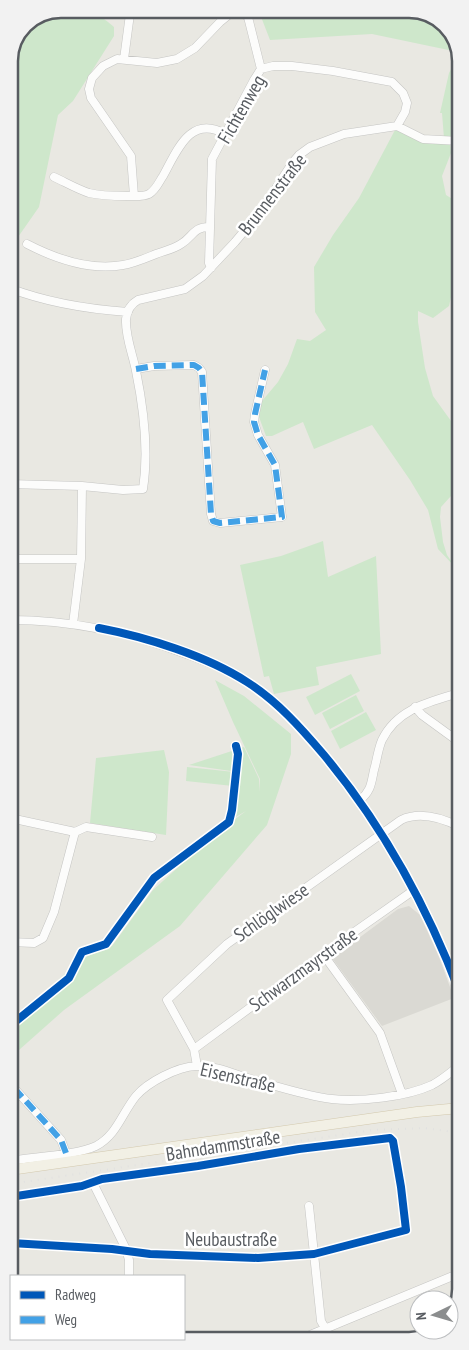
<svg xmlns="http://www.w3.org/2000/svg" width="469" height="1350" font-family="'PT Sans Narrow',sans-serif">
<rect width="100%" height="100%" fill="#e9e8e2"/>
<path fill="#dad9d3" d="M409,906l11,9 19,42 15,41 -72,28 -50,-68 66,-49z"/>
<path fill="#cee7cb" d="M61,9c23,0 36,2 53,18v9l-41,65 -15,14 -19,92 -30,43v-192l15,-34z
M258,9h154l30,13 16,25v5l-86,-18 -102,6z
M458,56l1,82h-15l-2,-25h-2l9,-40z
M395,130l55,13 1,10 -9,23 4,19 13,8v59l-10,44 -16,12 -15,-7v11l7,46 8,28 26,36v65l-8,-1 -10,11 -1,10 3,25 4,13 9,13 -18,-19 -10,-39 -18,-30 -38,-55 -58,24 -11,-27 -31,14h-6l-7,-19 3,-16 16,-19 10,-18 9,-25 13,2 16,-11 -11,-18 -1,-45 19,-32 26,-37z
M323,541l5,36 48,-21 5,98 -65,13 3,18 -45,9 -5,-18 -5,1 -24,-112 41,-9z
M351,674l9,17 -45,24 -9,-18z
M215,680l29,16 47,38v20l-24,71 -87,101 -116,84 -54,48v-34l71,-65 31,-13 41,-56 62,-56 31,-23 -12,7 4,-46 -49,-7 55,-18 15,32 1,13v-13l-27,-57z
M356,695l8,16 -34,18 -8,-16z
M366,712l10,18 -36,19 -9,-18z
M164,750l5,22 -3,63 -76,-12 6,-65z
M187,767l47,5 -1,14 -47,-5z"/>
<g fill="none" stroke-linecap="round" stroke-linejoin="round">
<g stroke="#c5c5c3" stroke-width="9">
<path id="minor" d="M124,59l6,-45 3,-5
M54,177c11,5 23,12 35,16 12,3 25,3 38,3 7,0 16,1 22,-2 7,-4 10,-12 14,-18 14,-25 27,-62 62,-42
M134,196l-3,-40 -40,-58 -2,-9 3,-11 11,-12 14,-7 40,4 20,-4 18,-11 25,-26 11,-9 10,-1 7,5 13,52
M27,244c29,15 63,27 96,21 12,-2 23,-7 33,-11 8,-3 18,-5 25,-10 12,-7 12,-17 28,-17
M211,268l-2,-5 3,-104 42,-79 7,-11 12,-3h19l41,5 59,11 11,11 4,10 -2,9 -8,14
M9,288c39,15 77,21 119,24
M136,369l18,-3 40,-1 5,3 3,4 9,142 2,7 7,2 62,-6 -7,-52 -17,-30 -4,-13 1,-8 10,-44
M9,484l73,2 41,4 20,-1c6,-39 1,-79 -7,-118 -3,-16 -11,-35 -10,-52 1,-9 5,-15 12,-19l47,-11 18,-13 32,-34 26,-31 32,-49 6,-7 11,-8 34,-13 53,-8 26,13 36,2
M10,559h71
M10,620c61,0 119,12 176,34 21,8 43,16 62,29 29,19 53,45 76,72 60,71 103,152 136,238
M73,624l8,-65 1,-73
M415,707l7,8 37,27
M360,800c11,-9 11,-16 14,-30 3,-10 4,-21 8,-30 15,-31 47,-38 77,-47
M10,818l65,14 11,-5 66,10
M10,942l24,1 9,-5 11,-26 21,-80
M323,954l57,79 22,61
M194,1049l129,-95 91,-64
M197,1066l-3,-17 -27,-49 60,-56 174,-124c19,-9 41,-2 59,7
M14,1088l47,52 5,13
M10,1161c22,-4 68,-6 86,-15 21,-11 26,-33 40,-50 12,-14 41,-29 60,-30 19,-1 40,9 58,14 26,7 52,16 78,19 28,3 74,-2 100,-14 10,-5 19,-13 28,-20
M93,1183l33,66 3,11v16
M10,1197l72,-11 20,-7 96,-13 101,-17 91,-11 3,3 8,46 5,43 -92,24 -56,4 -108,-4 -38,-5 -101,-6
M309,1206l12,115 4,7
M298,1340l162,-67
M127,1341v-2"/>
</g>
<g stroke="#d3c9ae" stroke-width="11">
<path id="major" d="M10,1170l407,-58 43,-4"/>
</g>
<use href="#minor" stroke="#fcfcfb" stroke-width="8"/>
<use href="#major" stroke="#f2f0e5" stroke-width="10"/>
<path stroke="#e1e1e0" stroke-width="2" stroke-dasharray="1 6" stroke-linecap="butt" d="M10,1184l363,-54 52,-2 35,5"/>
<path stroke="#42a1e6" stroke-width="6" stroke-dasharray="12 6" stroke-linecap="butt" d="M136,369l18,-3 40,-1 5,3 3,4 9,142 2,7 7,2 62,-6 -7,-52 -17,-30 -4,-13 1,-8 10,-44
M14,1088l47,52 5,13"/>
<g stroke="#fff" stroke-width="11">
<path id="cycleway" d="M99,628c47,9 108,28 148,54 30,19 54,46 77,73 59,71 103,151 136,238
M10,1026l59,-48 13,-26 24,-8 48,-66 75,-56 3,-12 6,-56 -2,-8
M10,1197l72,-11 20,-7 96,-13 101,-17 91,-11 3,3 8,46 5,43 -92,24 -56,4 -108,-4 -38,-5 -101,-6"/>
</g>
<use href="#cycleway" stroke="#0057b8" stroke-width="8"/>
</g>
<g text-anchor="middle" stroke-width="5" stroke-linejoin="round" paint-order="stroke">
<g font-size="19" fill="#585c61" stroke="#fff">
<text transform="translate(241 109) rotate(-60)" y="7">Fichtenweg</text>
<text transform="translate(272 194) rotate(-52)" y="7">Brunnenstraße</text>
<text transform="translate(271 912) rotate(-35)" y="7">Schlöglwiese</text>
<text transform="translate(303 969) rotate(-36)" y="7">Schwarzmayrstraße</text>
<text transform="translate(238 1077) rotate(13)" y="7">Eisenstraße</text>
<text transform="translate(223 1145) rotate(-9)" y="7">Bahndammstraße</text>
<text x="231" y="1246">Neubaustraße</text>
</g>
</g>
<path d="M0 0H469V1350H0ZM61 18H409A43 43 0 0 1 452 61V1289A43 43 0 0 1 409 1332H61A43 43 0 0 1 18 1289V61A43 43 0 0 1 61 18Z" fill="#f2f2f2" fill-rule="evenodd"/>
<path fill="none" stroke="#585c61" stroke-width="2.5" d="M61 18H409A43 43 0 0 1 452 61V1289A43 43 0 0 1 409 1332H61A43 43 0 0 1 18 1289V61A43 43 0 0 1 61 18Z"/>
<rect x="10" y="1275" width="175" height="65" fill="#ffffff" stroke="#bcbec0"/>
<rect x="20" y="1291" width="25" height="8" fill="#0057b8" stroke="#bcbec0"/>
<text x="55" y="1300" font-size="15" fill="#585c61">Radweg</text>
<rect x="20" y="1316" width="25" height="8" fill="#42a1e6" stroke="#bcbec0"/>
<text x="55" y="1325" font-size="15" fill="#585c61">Weg</text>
<g transform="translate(434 1315) rotate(265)"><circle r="24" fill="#ffffff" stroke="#bcbec0"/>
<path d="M0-4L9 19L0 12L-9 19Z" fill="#8b8d8e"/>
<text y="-8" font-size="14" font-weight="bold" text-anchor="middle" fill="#585c61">N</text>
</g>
</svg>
